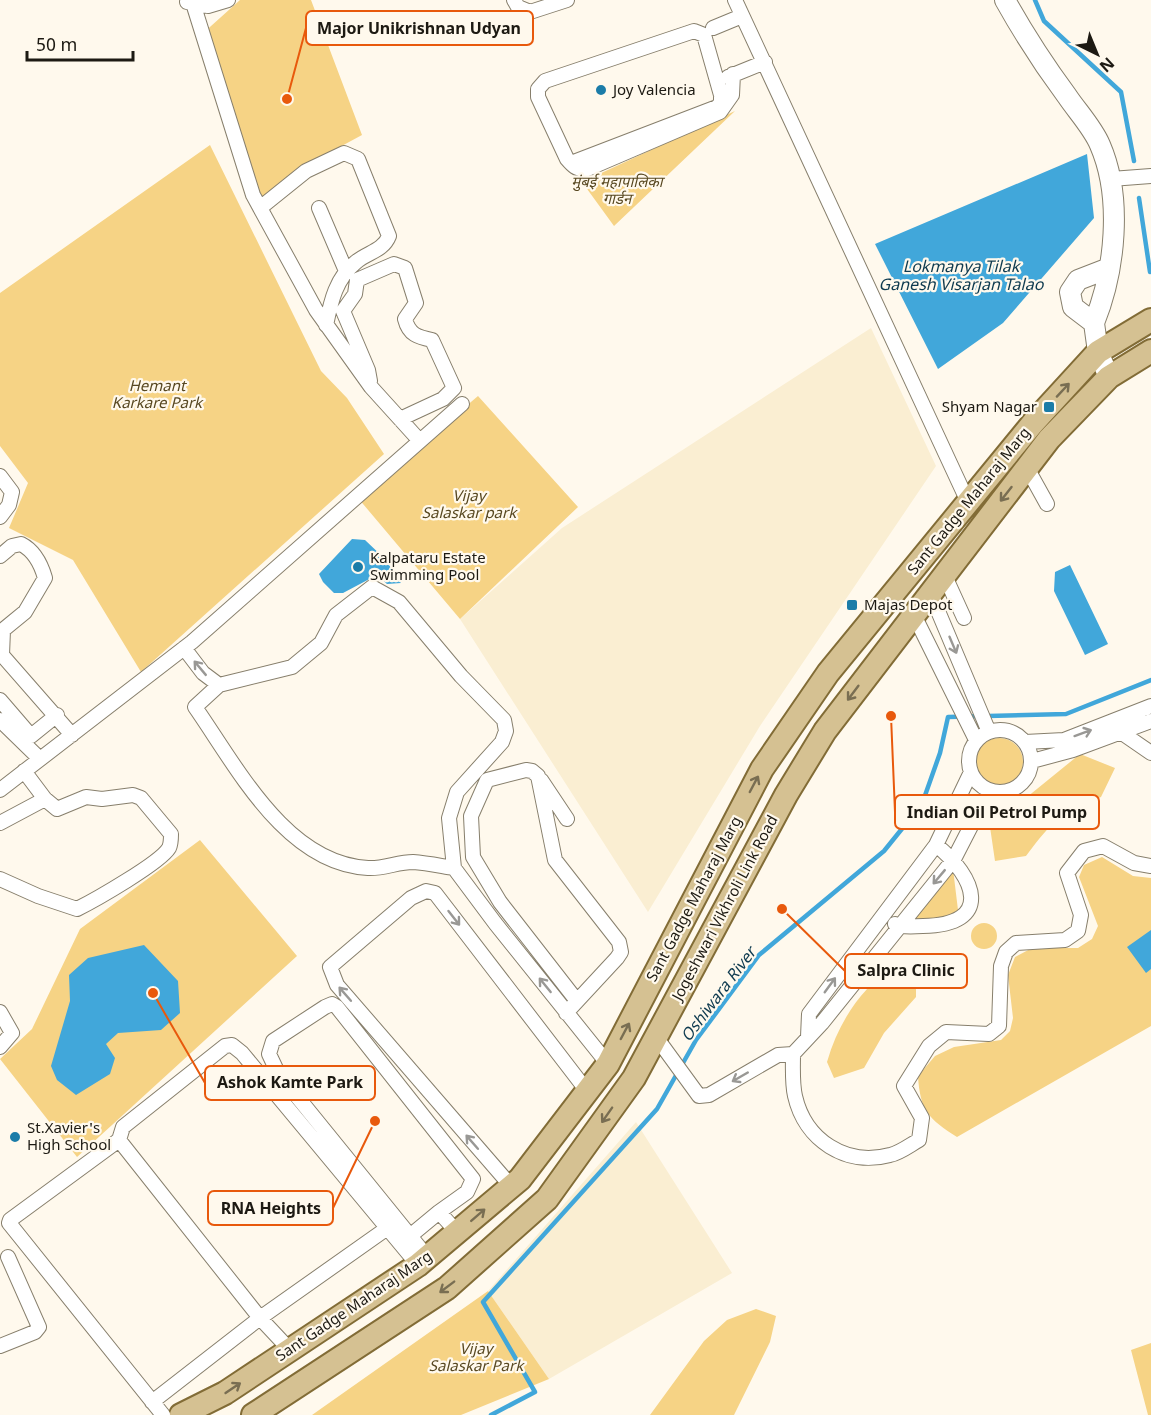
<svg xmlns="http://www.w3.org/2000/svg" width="1151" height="1415" font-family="Georgia,'Noto Sans Devanagari',serif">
<rect width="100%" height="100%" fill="#fff9ed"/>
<path fill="#faeed2" d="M871,328l65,138 -176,260 -112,186 -188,-293 102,-91z
M636,1122l96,151 -183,106 -61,-88z"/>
<path fill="#f6d385" d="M240,0h71l51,135 -50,27 -49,36 -3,-4 -59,-159z
M735,111l-121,115 -32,-44z
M210,145l111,226 26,27 37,56 -243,218 -68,-112 -64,-32 19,-45 -28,-37v-153z
M478,396l100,111 -118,112 -102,-121z
M975 762a24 24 0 1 1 48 0a24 24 0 1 1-48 0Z
M1080,754l35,14 -14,29c-42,18 -47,22 -75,59l-31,5 -5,-34z
M200,840l97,116 -220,201 -77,-98 32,-30 48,-100z
M1102,857l31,19 18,2v148l-194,111c-28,-18 -37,-26 -39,-61l17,-20 19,-9 47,-7 9,-9 3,-13 -5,-43 7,-18 17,-9h46l14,-9 6,-13 -19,-49 5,-12z
M953,869l5,41 -11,8 -33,2z
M971 936a13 13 0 1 1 26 0a13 13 0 1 1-26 0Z
M895,964l21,1v32l-32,36 -20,35 -30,10 -7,-16c12,-41 33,-72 68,-98z
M488,1291l61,88 -88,36h-149z
M756,1309l20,7 -6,26 -36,73h-84l54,-74 23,-21z
M1151,1343v72h-3l-17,-65z"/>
<path fill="#41a7da" d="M1087,154l7,64 -91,105 -65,46 -63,-125z
M352,539l13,1 20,19 16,24 -14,1 -10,-9 -34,18h-9l-11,-11 -4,-8z
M1070,565l38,79 -23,11 -31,-64 1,-19z
M1151,930v39l-5,4 -19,-26z
M144,945l34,36 2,32 -19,17 -43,3 -12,11 9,14 -5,16 -34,21 -19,-15 -6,-14 19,-65 -1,-26 19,-17z"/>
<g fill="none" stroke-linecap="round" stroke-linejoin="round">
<path stroke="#41a7da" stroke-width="4.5" d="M1035,0l9,21 77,71 13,69
M1139,198l11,74
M491,1415l44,-23 -52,-90 174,-193 39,-69 63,-85 125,-104 38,-47 18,-51 8,-36 118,-3 85,-34"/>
<g stroke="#877f6c" stroke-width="16">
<path id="minor" d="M192,0l61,195 63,115 55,77 48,53
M514,0l4,7 12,5 37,-12
M735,0l233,502
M187,2l21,4 20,-6
M713,28l29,-12
M728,77l37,-15
M571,163l146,-56 4,-4v-8l-17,-60 -10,-4 -149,50 -7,8v8l29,62c6,7 9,10 18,11l135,-58 12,-17 1,-21
M1111,179l40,-3
M260,208l46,-37 38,-18 14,6 31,77c-6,15 -21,16 -33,26 -20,16 -25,39 -30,63
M319,208l27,63
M370,381l-2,-11 -25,-59 12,-17 2,-14 37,-16 11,4 11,35 -11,16c4,16 13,18 27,21l22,48 -11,11 -43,20
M1027,468l20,36
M0,476l12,16 -3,13 -9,12
M0,556l12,-10 9,-2c14,7 20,20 24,34l-20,34 -22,18 -1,25 70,80
M944,574l20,44
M930,592l59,140
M913,613l63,127
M184,648l19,25 16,12
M0,700l31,36 26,-21
M0,720l40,39
M1120,729l2,4 29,20
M969 761a31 31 0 1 1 62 0a31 31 0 1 1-62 0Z
M1025,742l39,-2 87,-34
M1032,761l41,-11 78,-29
M24,771l21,28
M541,780l26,39
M0,790l192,-148 270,-238
M989,791l-35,68 -132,164 -29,31c0,14 -1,29 2,42 10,44 51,71 95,59 10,-2 20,-10 29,-15l3,-22 -18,-32 25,-40 17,-14 43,2 10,-8 2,-60 5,-14 10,-9 49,-3 13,-9 3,-16 -14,-42 17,-22 19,-5 31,17 17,3
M0,823l45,-24 12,10 29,-12 16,2 31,-4 8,3 30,36c0,4 0,10 -2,14 -9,15 -74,52 -92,61l-39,-13 -38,-17
M454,868c-13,-2 -27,-5 -41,-6 -15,0 -30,7 -45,6 -82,-4 -131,-101 -173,-161l24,-22 73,-18 29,-24 15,-28 36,-28 27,15 62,74 43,44 2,11 -4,11 -45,50 -8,26 5,50 41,55 113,141
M895,924c8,4 19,2 28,2 71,-1 53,-49 13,-81
M0,1012l12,21 -12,14
M566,1013l51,-55 4,-6 -2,-10 -64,-82 -17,-84 -6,-5 -6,-1 -39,10 -16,36 2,41 27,45 77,99
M656,1037l43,59 10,-1 69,-40 15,-1
M808,1037l1,-23 127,-169 35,-73
M119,1140l-109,80 -1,3 154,192
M511,1186l-174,-201 -7,-18 81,-69 15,-7 9,2 152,198
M410,1236l29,-24
M428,1258l-150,-185 -9,-19 4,-13 52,-34 7,-3 5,3 136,172 -6,13 -28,20 18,20
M0,1346l35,-14 4,-5 -31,-70
M290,1350l-30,-32 -141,-178 4,-13 102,-81 7,-1 10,8 176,212
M152,1402l108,-84 126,-89"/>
</g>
<g stroke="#877f6c" stroke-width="22">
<path id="secondary" d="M1005,0c19,34 39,65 62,96 10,15 26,32 33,49 23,53 15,126 -6,178
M1094,323l-21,-16 -3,-15 8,-12 31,-12
M1094,323l4,29 11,25"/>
</g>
<g stroke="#826c36" stroke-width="26">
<path id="primary" d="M181,1415l44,-22 193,-128 102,-86 88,-115 154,-295 66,-96 205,-250 65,-71 53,-32
M253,1415l194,-127 100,-89 87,-121 152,-283 39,-64 224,-292 60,-62 42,-26"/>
</g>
<use href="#minor" stroke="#fff" stroke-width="14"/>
<use href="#secondary" stroke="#fff" stroke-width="20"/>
<use href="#primary" stroke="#d5c192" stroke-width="22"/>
</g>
<defs><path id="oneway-shaft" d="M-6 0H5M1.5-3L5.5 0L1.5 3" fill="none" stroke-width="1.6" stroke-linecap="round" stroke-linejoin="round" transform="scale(1.5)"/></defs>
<g stroke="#796e52">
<use href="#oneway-shaft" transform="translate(1063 390) rotate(-47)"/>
<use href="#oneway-shaft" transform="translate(1006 494) rotate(128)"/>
<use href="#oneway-shaft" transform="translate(853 693) rotate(127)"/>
<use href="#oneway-shaft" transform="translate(754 784) rotate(-62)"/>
<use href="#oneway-shaft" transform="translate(625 1031) rotate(-62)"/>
<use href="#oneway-shaft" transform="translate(607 1115) rotate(125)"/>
<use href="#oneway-shaft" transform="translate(478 1215) rotate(-41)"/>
<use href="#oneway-shaft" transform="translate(447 1287) rotate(143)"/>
<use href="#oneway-shaft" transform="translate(233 1388) rotate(-34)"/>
</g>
<g stroke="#999895">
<use href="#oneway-shaft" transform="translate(953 645) rotate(67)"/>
<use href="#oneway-shaft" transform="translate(200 668) rotate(-130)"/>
<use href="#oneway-shaft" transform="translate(1083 733) rotate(-20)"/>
<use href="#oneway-shaft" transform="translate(939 877) rotate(130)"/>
<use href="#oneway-shaft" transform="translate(454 918) rotate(52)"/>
<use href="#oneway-shaft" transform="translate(545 985) rotate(-129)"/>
<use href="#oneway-shaft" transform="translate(830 985) rotate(-54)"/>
<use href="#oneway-shaft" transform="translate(345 994) rotate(-131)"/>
<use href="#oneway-shaft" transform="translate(740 1077) rotate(150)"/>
<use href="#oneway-shaft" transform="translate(472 1142) rotate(-131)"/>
</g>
<g fill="#1b7ca8" stroke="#fff9ed" stroke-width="2">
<circle cx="601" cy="90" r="6"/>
<rect x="1043" y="401" width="12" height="12" rx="3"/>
<circle cx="358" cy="567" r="6"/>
<rect x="846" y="599" width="12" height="12" rx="3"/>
<circle cx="15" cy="1137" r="6"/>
</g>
<g text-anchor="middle" stroke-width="4.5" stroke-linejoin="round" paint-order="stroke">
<g font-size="15" fill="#1d1a13" stroke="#fff9ed" text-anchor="start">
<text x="613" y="95">Joy Valencia</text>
<text x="1037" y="412" text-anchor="end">Shyam Nagar</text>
<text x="370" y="563">Kalpataru Estate<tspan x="370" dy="17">Swimming Pool</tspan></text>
<text x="864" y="610">Majas Depot</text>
<text x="27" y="1133">St.Xavier's<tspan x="27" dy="17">High School</tspan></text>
</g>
<g font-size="15" font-style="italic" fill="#584821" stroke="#fff9ed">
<text x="617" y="187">मुंबई महापालिका<tspan x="617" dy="17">गार्डन</tspan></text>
<text x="157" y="391">Hemant<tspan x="157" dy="17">Karkare Park</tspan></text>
<text x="469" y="501">Vijay<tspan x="469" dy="17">Salaskar park</tspan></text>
<text x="476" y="1354">Vijay<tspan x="476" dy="17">Salaskar Park</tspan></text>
</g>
<g font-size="15" fill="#1d1a13" stroke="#fff9ed">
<text transform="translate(969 501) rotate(-51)" y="5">Sant Gadge Maharaj Marg</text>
<text transform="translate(694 899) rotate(-62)" y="5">Sant Gadge Maharaj Marg</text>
<text transform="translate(725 908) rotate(-62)" y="5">Jogeshwari Vikhroli Link Road</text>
<text transform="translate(354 1306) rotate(-34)" y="5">Sant Gadge Maharaj Marg</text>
</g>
<g font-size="16" font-style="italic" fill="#0e3a4f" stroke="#fff9ed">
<text x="961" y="272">Lokmanya Tilak<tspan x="961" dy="18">Ganesh Visarjan Talao</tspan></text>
<text transform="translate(718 994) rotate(-53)" y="6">Oshiwara River</text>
</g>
</g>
<path fill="none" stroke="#e8590c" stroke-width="2" d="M287 99L306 28M891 716L895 812M782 909L845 971M153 993L205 1083M375 1121L333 1208"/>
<g fill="#e8590c" stroke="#fff9ed" stroke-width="2">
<circle cx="287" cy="99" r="6"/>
<circle cx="891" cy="716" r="6"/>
<circle cx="782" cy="909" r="6"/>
<circle cx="153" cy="993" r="6"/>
<circle cx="375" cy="1121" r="6"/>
</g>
<g fill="#fff9ed" stroke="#e8590c" stroke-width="2">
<rect x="306" y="11" width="227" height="34" rx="6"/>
<rect x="895" y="795" width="204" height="34" rx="6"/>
<rect x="845" y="954" width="122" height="34" rx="6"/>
<rect x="205" y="1066" width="170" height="34" rx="6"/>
<rect x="208" y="1191" width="125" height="34" rx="6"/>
</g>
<g font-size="16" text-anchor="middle" font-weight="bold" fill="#1d1a13">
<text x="419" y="34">Major Unikrishnan Udyan</text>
<text x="997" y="818">Indian Oil Petrol Pump</text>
<text x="906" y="976">Salpra Clinic</text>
<text x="290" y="1088">Ashok Kamte Park</text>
<text x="271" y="1214">RNA Heights</text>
</g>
<g transform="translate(1097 54) rotate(137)" stroke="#fff9ed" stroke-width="4.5" paint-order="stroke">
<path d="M0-4.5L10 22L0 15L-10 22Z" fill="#1d1a13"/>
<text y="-9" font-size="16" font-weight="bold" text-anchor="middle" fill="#1d1a13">N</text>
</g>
<path d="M27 51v9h106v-9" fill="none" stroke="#1d1a13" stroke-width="3"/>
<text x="36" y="51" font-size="18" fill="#1d1a13" stroke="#fff9ed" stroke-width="4.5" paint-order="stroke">50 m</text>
</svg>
